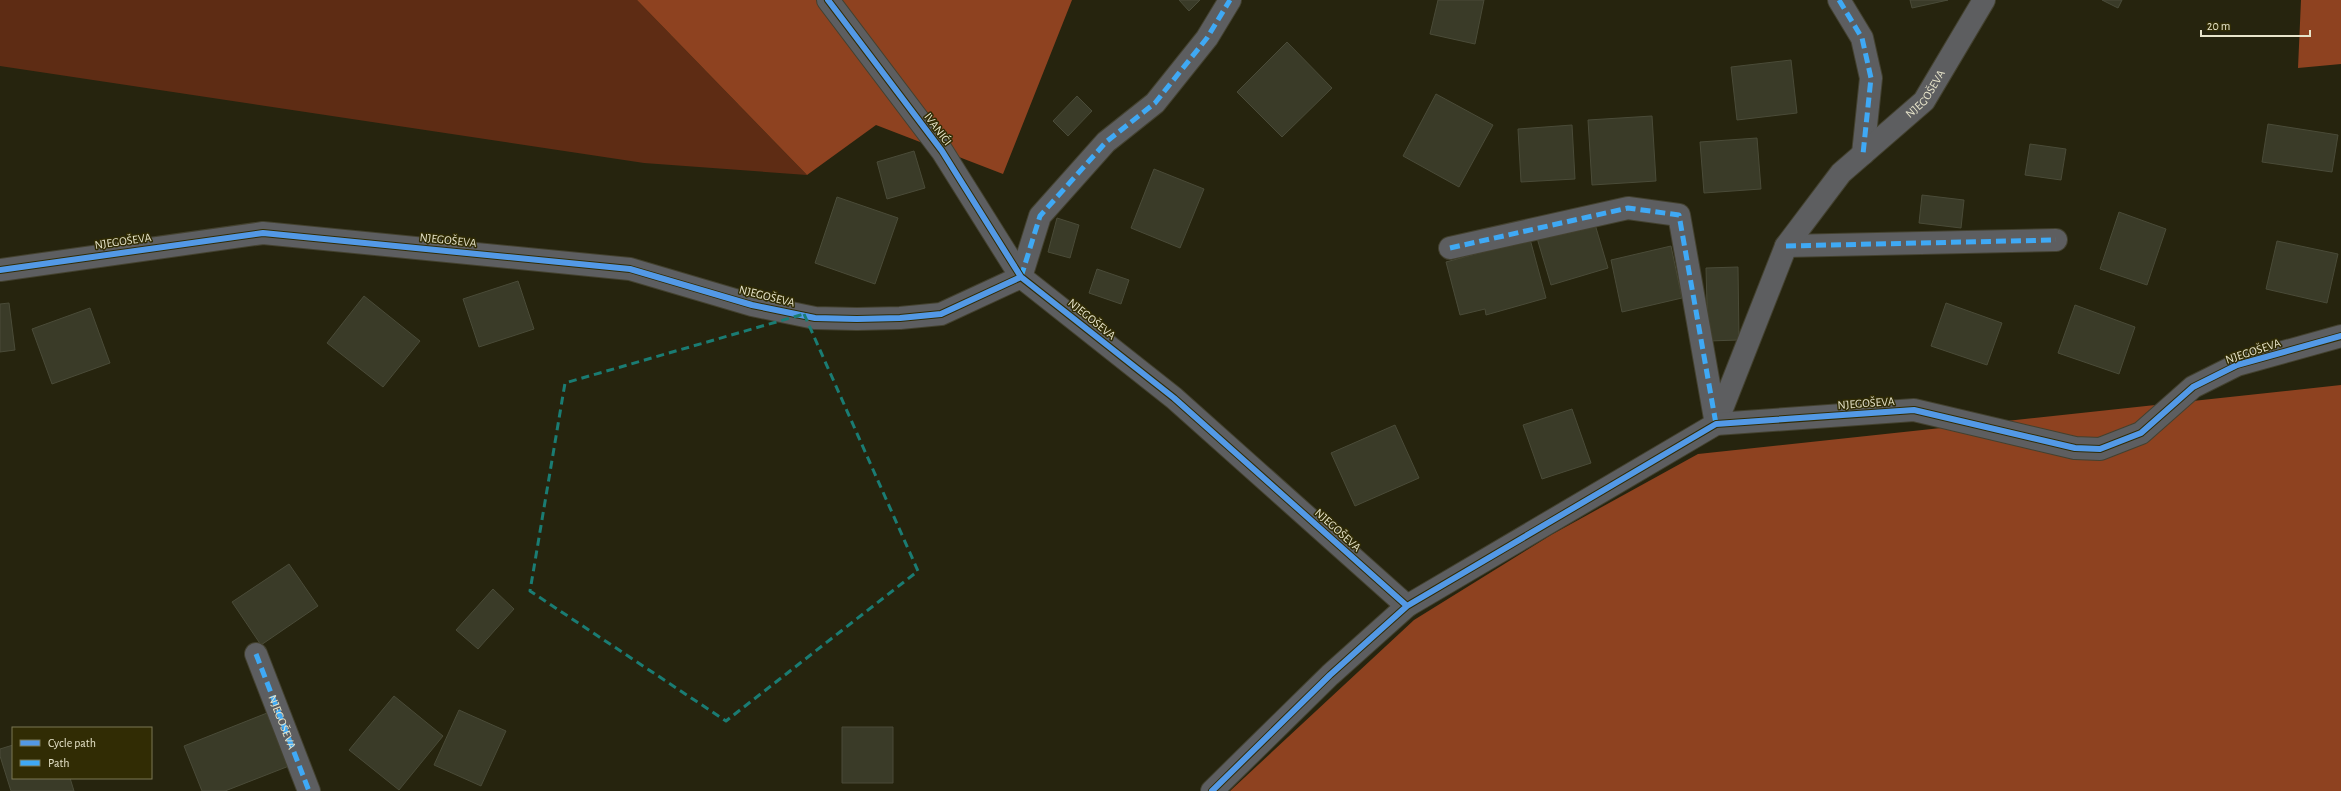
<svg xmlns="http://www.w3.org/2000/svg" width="2341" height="791" font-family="'Alegreya Sans',sans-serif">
<rect width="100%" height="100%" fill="#26240e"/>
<path fill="#5e2c14" d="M0,0h637l170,175 -163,-12 -644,-97z"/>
<path fill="#8e4220" d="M637,0h435l-69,174 -127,-49 -69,50z
M2301,0h40v64l-43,4z
M2341,385v406h-1111l184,-171 137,-85 147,-81z"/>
<path fill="#3a3b28" stroke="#4a4b38" d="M1179,0h21l-11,11z
M1438,0h46l-9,44 -45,-10z
M1910,0h38l-36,8z
M2102,0h20l-4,8z
M1287,42l45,46 -50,49 -45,-45z
M1791,60l6,53 -60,7 -6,-53z
M1436,94l57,31 -34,62 -56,-31z
M1077,96l15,15 -24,25 -15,-15z
M1652,116l4,65 -64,4 -4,-65z
M2268,124l70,11 -6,37 -70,-10z
M1572,125l3,54 -54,3 -3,-53z
M1757,138l4,51 -57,4 -4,-51z
M2030,144l36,5 -5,31 -36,-5z
M914,151l11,37 -38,11 -10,-37z
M1154,169l50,20 -24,59 -49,-20z
M1922,195l42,5 -3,28 -42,-5z
M837,197l61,21 -23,66 -60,-21z
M2119,212l47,17 -19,56 -47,-16z
M1057,218l22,7 -9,33 -22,-6z
M1594,221l14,47 -57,17 -14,-47z
M1530,239l16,59 -60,17 -1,-6 -25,6 -14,-53z
M2277,241l61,13 -11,49 -61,-14z
M1671,246l11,52 -60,14 -11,-52z
M1738,267l1,73 -31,1 -2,-73z
M1097,269l32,11 -8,24 -32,-11z
M518,281l16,48 -55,18 -16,-48z
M364,296l56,45 -37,46 -56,-44z
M9,303l6,47 -15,2v-48z
M1946,303l56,20 -15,42 -56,-19z
M2075,305l60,22 -16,47 -61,-21z
M90,308l20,55 -58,21 -20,-55z
M1572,409l19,54 -49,16 -19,-54z
M1395,425l24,53 -64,28 -24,-53z
M289,564l29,42 -57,39 -29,-43z
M493,589l21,20 -36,40 -22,-19z
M394,696l49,40 -44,54 -50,-40z
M459,710l47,21 -25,55 -47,-21z
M267,713l22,53 -64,25h-23l-18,-45z
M842,727h51v56h-51z
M13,745v33h57l4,13h-63l-11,-35v-7z"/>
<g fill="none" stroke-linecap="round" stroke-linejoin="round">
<g stroke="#43412f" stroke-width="24">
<g id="minor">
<path d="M828,0l114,151 79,126"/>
<path d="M1839,0l23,38 9,40 -8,76"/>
<path d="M1786,246l270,-6"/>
<path d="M1450,248l178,-40 51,7 37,209"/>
<path d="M0,270l263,-37 367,36 122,36 63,13 42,1 43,-1 41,-4 80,-37 153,121 233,208"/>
<path d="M1021,277l19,-61 66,-74 49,-39 52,-65 23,-38"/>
<path id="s1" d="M1716,424l70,-178 55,-73 83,-72 60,-101"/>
<path id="s2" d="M256,654l53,137"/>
<path d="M1212,791l118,-116 77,-69 309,-182 198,-14 161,38 25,1 41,-16 52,-46 44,-22 104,-29"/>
</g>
</g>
<use href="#minor" stroke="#5d5e60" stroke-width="22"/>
<path stroke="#3fa9f5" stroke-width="5" stroke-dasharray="10 5" stroke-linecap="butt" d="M1839,0l23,38 9,40 -8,76
M1786,246l270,-6
M1450,248l178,-40 51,7 37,209
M1021,277l19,-61 66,-74 49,-39 52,-65 23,-38
M256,654l53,137"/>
<g stroke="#312c04" stroke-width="8">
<path id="cycleway" d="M828,0l114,151 79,126
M0,270l263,-37 367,36 122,36 63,13 42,1 43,-1 41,-4 80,-37 153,121 233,208
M1212,791l118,-116 77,-69 309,-182 198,-14 161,38 25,1 41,-16 52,-46 44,-22 104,-29"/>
</g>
<use href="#cycleway" stroke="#5399e6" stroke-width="6"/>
</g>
<path fill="none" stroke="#1a7c73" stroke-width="3" stroke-dasharray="8 5" stroke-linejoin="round" d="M804,314l114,257 -192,150 -196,-130 35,-208z"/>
<g text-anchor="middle" stroke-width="3" stroke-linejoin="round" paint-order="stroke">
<g font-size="12" fill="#e7e4ca" stroke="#312c04">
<text dy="4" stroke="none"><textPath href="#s1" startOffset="399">NJEGOŠEVA</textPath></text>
<text transform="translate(938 129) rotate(53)" y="4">IVANIĆI</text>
<text transform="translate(448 240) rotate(6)" y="4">NJEGOŠEVA</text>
<text transform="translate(123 241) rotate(-8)" y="4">NJEGOŠEVA</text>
<text transform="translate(767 296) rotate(14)" y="4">NJEGOŠEVA</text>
<text transform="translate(1092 319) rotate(39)" y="4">NJEGOŠEVA</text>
<text transform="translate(2253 351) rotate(-18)" y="4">NJEGOŠEVA</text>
<text transform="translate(1866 403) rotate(-4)" y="4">NJEGOŠEVA</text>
<text transform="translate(1338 530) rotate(42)" y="4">NJEGOŠEVA</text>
<text dy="4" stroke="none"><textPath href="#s2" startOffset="73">NJEGOŠEVA</textPath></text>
</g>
</g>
<rect x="12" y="727" width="140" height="52" fill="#312c04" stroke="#7a7653"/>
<rect x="20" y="740" width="20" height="6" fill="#5399e6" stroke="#7a7653"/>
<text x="48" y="747" font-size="12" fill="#e7e4ca">Cycle path</text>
<rect x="20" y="760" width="20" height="6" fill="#3fa9f5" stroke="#7a7653"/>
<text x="48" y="767" font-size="12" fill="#e7e4ca">Path</text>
<path d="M2201 30v6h109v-6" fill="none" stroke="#e7e4ca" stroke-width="2"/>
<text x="2207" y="30" font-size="12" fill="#e7e4ca" stroke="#312c04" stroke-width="3" paint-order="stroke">20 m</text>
</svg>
